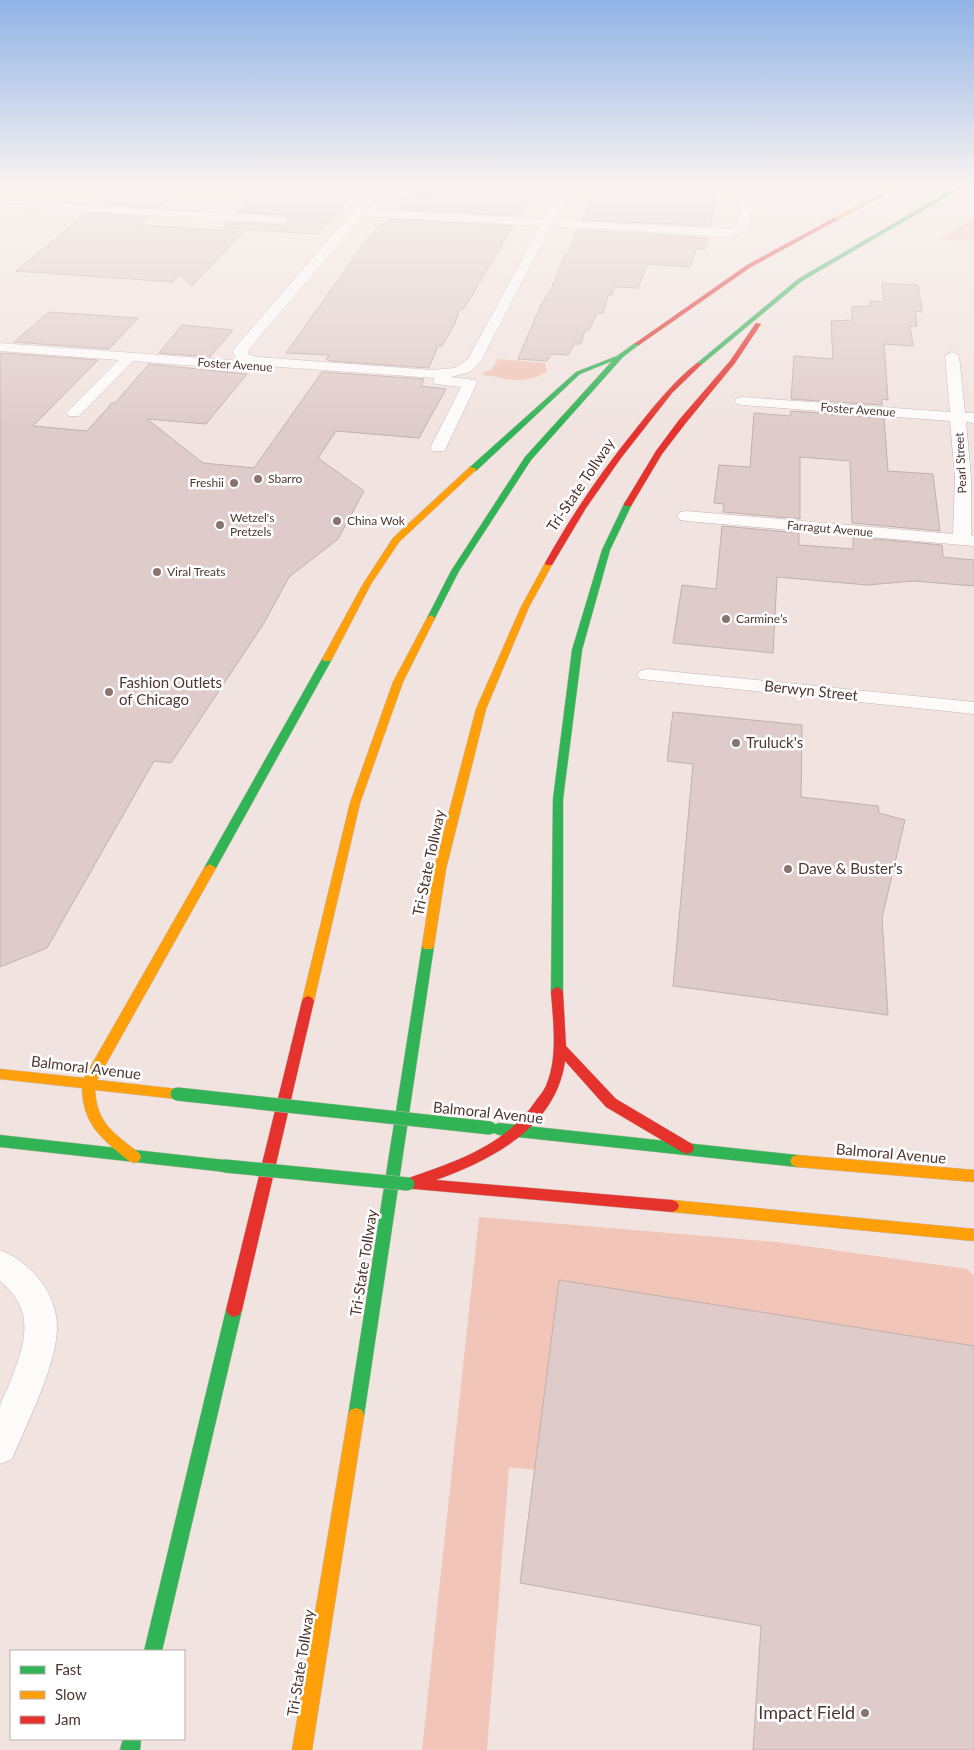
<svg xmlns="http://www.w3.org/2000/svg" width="974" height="1750" font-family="Lato,sans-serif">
<rect width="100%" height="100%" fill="#f1e4e0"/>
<path fill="#f1c5b7" d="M974,218v23l-34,-2z
M498,359l47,4 2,8c-11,9 -28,10 -42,8 -7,-1 -12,-4 -19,-3l-4,-3 9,-3z
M479,1217l298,25 190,27 7,7v70l-439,124 -26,-3 -22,283h-65z"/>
<path fill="#dfccca" stroke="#c1b0ae" d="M124,184h61l-26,24 -60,-4z
M266,184h72l23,1 -43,49 -96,-6 6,-6 55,3 7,-3v-4l-7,-3 -46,-3z
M448,184h86l-15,32 -122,-7 13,-17 38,2z
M597,184h122l-9,42 -127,-6z
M87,213l62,4 -10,8 104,7 -51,54 -13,-12 -6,8 -157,-11z
M390,219l123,7 -45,76 -5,7h-3l-6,16 -12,21h-4l-9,22 -99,-7 -4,-2 3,-4 -43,-2 80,-112 15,-17h6z
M580,230l128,8 -3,11h-9l-6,18 -43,-3 -9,24 -23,-1 -3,8h-4l-5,18h-6l-8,17h-4l-4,14h-7l-6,11 -17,-1 -4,7 -29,-2 23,-54 11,-18 13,-32h2l9,-23h3z
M882,283l36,2 4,27 -7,-1 2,15h-7l3,20 -29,-2 4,56 -6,-1v6l-91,-6 3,-43 39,3 -2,-38 21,-1v-13l19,-1 -1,-5 14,1z
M49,312l89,6 -29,31 -95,-7z
M182,325l51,5 -23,27 -51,-4z
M2,353l96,7 -65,66 54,5 25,-28h3l34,-39 98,10 -41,50 -59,-5 56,44 51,5 68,-96 102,7 -3,7 25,3 -27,49 -83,-7 -18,27 46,33 -26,48 -49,38 -25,46 -93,140 -17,-2 -107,187 -47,19v-613z
M791,411l93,7 4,53 45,3 7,57 -88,-8 -2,-62 -50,-4v62l-77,-7 1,-8 -10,-1 5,-38 31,2 4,-54 36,3z
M722,526l77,7v12l54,4v-12l89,8 1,12 31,3v26l-61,-5 -46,4 -90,-8 -4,76 -100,-10 9,-58 34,4z
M673,712l129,13 -1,72 77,9 1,7 26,7 -23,98 6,97 -215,-29 20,-222 -26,-3z
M559,1280l415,66v404h-221l8,-124 -241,-43z"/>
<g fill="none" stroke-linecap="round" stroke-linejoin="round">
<g stroke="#c4b4af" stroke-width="1">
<path id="street" d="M377,184h11l-21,25 177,10 19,-35h10l-18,36 173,9 8,-2 11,-43h10l-9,43 -4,5 -16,5 -177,-11 -70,135 -11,11 -19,5 24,3 2,3 -31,65 -2,3h-12l-2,-3 31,-61 -26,-3 -2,-3 2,-3 -169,-12 -1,4 -5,1 -127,-10 -54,55h-10l-3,-3 53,-53 -119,-9v-8l242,18 -5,-1 -4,-8 5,-8zM362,216l178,10 -72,133 -13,9 -23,2 -175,-13 -9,-3 1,-5z
M0,200l283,17 6,3 -6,3 -283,-17z
M952,352l7,4 6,57h9v10l-8,-1 5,55v58l3,1v10l-288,-25 -6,-1 -3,-4 3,-4 6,-1 267,23 2,-57 -5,-56 -208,-16 -5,-1 -2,-3 2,-3 5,-1 208,15 -5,-56z
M647,669l327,33v12l-334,-35 -3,-4 3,-4z
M0,1250c31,12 58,44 57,79 -1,38 -30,94 -45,130l-12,5c0,-17 0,-41 0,-57 1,-7 6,-15 9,-22 15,-39 29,-73 -9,-104z"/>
</g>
<g stroke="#c4b4af" stroke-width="1">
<path id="fast" d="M962,184h6l-166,97 -101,84 -5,-1 102,-85z
M635,343l5,1 -17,13 -92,103 -72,111 -24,47 -1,2h-6l-1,-2 24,-47 74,-114 87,-96 -32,13 -104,97h-6v-4l106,-95 41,-16z
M625,502l7,2 -22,46 -28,100 -19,149v193l-2,3h-8l-2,-3 2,-193 19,-149 30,-100z
M327,656l5,3 -116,209 -6,4 -4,-1 -2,-3 118,-209z
M428,942l4,1 2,3 -70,470 -2,6 -6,2 -6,-2 -2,-6 74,-470 2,-3z
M499,1123l298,32 5,2 2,4 -2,4 -5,2 -298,-32 -5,-2 -2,-4 2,-4z
M0,1135l225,25 5,2 2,4 -2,4 -5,2 -225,-25z
M234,1303l5,2 3,5 -80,341h-18l82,-341 3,-5z
M123,1739h18l-1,11h-20z"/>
</g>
<g stroke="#c4b4af" stroke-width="1">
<path id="slow" d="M899,184h6l-67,36 -5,-1z
M470,467l7,2 -78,73 -28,42 -39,75 -2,2h-6l-2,-2 41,-75 30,-46z
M549,560l4,3 -24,44 -43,102 -40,160 -12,77 -2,3h-8l-2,-3 12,-77 42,-160 45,-102 24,-44z
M431,615l4,3 -32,64 -43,121 -46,198 -2,3h-8l-2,-3 48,-198 43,-121 34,-64z
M210,864l6,4 -119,212 80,9 5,1 2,4 -2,4 -5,1 -82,-9c2,34 19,43 44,63l2,4 -2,4 -5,2 -5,-2c-27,-22 -46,-36 -47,-73l-82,-9v-10l84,9 120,-210z
M797,1155l177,15v12l-177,-15 -5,-2 -2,-4 2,-4z
M672,1200l302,29v12l-302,-29 -5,-2 -2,-4 2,-4z
M356,1408l6,2 2,6 -52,334h-20l56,-334 2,-6z"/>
</g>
<g stroke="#c4b4af" stroke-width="1">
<path id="jam" d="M834,218l5,1 -88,48 -112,78 -5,-1 113,-79z
M756,323l5,1 -26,39 -50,61 -23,30 -31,52h-6l-1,-2 32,-53 23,-31 51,-59z
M697,363l5,1 -30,29 -51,65 -35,50 -34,57h-6l-1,-2c26,-47 56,-91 90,-133 19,-24 38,-48 62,-67z
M557,987l4,2 2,3 3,54 50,53 76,45 2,4 -2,4 -5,2 -5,-2 -76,-45 -41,-46c-9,66 -73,99 -129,119l236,20 5,2 2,4 -2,4 -5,2 -269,-24 -2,-4 2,-4c49,-17 101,-33 132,-78 4,-6 10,-12 12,-19 11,-27 6,-63 4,-91l2,-3z
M308,996l4,2 2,3 -72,309 -3,5 -5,2 -5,-2 -3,-5 76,-309 2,-3z"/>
</g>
<use href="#street" fill="#fdfbfa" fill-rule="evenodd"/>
<use href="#fast" fill="#30b455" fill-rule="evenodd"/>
<use href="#slow" fill="#ff9f0a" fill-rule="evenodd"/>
<use href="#jam" fill="#e5322d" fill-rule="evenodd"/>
<g stroke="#c4b4af" stroke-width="14" stroke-linecap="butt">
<path id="fast-bridge" d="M177,1094l313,34
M225,1166l183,18"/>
</g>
<use href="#fast-bridge" stroke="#30b455" stroke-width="13"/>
</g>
<linearGradient id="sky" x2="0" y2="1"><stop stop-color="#91b3e6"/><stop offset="0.43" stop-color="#f9f3f1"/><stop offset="1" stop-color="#f9f3f1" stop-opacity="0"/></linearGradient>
<rect width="974" height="429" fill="url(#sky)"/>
<g fill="#88736d" stroke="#fff" stroke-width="2">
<circle cx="258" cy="479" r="5"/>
<circle cx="234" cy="483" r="5"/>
<circle cx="337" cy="521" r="5"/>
<circle cx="220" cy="525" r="5"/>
<circle cx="157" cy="572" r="5"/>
<circle cx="726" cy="619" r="5"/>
<circle cx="109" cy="692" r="5"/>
<circle cx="736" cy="743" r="5"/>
<circle cx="788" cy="869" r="5"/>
<circle cx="865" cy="1713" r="5"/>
</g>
<g text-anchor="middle" stroke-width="5" stroke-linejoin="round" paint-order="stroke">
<g font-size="12" fill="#4f362f" stroke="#fff">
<text transform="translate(235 365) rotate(4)" y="4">Foster Avenue</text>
<text transform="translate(858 410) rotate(4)" y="4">Foster Avenue</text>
<text transform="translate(961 463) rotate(-93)" y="4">Pearl Street</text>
<text transform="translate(830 529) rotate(5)" y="4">Farragut Avenue</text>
</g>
<g font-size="12" fill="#4f362f" stroke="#fff" text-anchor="start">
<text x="268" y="483">Sbarro</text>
<text x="224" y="487" text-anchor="end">Freshii</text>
<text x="230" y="522">Wetzel's<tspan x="230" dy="14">Pretzels</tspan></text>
<text x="347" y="525">China Wok</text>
<text x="167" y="576">Viral Treats</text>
<text x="736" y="623">Carmine’s</text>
</g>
<g font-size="15" fill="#4f362f" stroke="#fff">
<text transform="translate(581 485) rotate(-56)" y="5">Tri-State Tollway</text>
<text transform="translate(811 691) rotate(6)" y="5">Berwyn Street</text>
<text transform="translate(429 863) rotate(-78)" y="5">Tri-State Tollway</text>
<text transform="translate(86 1068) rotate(7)" y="5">Balmoral Avenue</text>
<text transform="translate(488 1113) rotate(6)" y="5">Balmoral Avenue</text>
<text transform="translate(891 1154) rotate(5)" y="5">Balmoral Avenue</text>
<text transform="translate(364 1263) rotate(-81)" y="5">Tri-State Tollway</text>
<text transform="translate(301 1663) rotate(-81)" y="5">Tri-State Tollway</text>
</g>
<g font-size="15" fill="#4f362f" stroke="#fff" text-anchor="start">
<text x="119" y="688">Fashion Outlets<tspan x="119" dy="17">of Chicago</tspan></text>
<text x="746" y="748">Truluck's</text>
<text x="798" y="874">Dave &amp; Buster's</text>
</g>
<g font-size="18" fill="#4f362f" stroke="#fff" text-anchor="end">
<text x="855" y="1719">Impact Field</text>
</g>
</g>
<rect x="10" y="1650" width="175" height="90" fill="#ffffff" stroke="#b9afac"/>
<rect x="20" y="1666" width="25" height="8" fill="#30b455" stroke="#b9afac"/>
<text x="55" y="1675" font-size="15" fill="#4f362f">Fast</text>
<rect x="20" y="1691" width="25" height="8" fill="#ff9f0a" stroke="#b9afac"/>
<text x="55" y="1700" font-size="15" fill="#4f362f">Slow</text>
<rect x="20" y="1716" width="25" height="8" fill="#e5322d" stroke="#b9afac"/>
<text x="55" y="1725" font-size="15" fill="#4f362f">Jam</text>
</svg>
